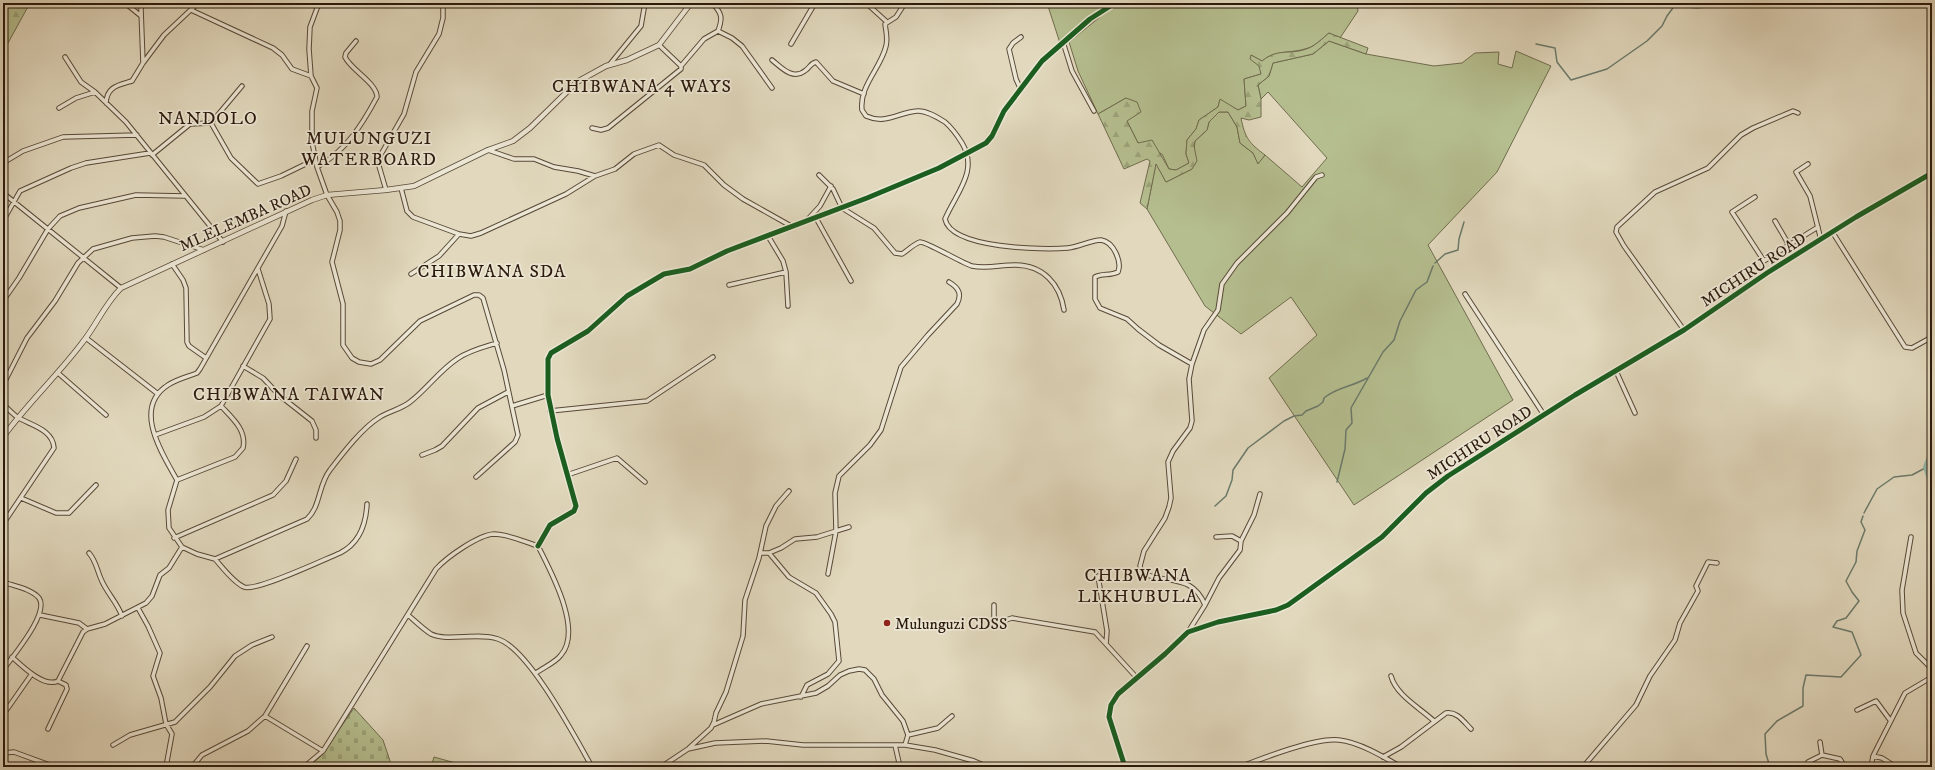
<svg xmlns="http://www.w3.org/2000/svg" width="1935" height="770" font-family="'IM FELL DW Pica',serif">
<defs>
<pattern id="forest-firs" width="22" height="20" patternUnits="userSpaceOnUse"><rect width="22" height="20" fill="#b5be8f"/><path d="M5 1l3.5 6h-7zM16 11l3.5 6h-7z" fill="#9ca37a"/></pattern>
<pattern id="cemetery-stones" width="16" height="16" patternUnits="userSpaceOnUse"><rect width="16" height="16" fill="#b5be8f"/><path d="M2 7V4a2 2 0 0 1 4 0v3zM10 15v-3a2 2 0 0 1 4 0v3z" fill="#9ca37a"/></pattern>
</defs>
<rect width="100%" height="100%" fill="#e1d8bd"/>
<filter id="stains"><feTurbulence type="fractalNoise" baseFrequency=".005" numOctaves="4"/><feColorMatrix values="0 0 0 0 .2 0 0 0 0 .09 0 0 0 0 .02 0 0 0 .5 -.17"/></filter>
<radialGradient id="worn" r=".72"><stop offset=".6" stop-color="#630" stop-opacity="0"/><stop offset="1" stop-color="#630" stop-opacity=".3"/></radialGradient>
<path fill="#b5be8f" stroke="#706c4e" d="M1047,3h73l-6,5 9,-5h72l2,4 9,-4h151l1,8 -18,27 -11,-5c-6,5 -14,13 -21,15 -16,6 -32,1 -46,13l-11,-6 9,11 1,8 -17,5 2,27 -8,4 -18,-10 -2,7 -19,13 -3,9 -9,11 -1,14 3,9 -13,7 -7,-1 -7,-15 -24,-11 -11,-22 -1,-23 -28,16 -20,-43 -9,-29 31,-25 -40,26z
M1329,41l37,13 68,12 28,-3 13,-10 24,-1 -1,12 14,4 4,-17 35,15 -54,106 -69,73 85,155 -159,105 -85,-127 48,-43 -26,-38 -50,37 -36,-28 -58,-97 9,-46 10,19 26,-13 3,-28 12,-11 2,-8 10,-10h9l9,15 3,16 13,10 5,10 7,-8 37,32 25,-29 -59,-66 -7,7 -3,-14 11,-9 4,-13 40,-9z
M434,757l36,10h-39z"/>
<path fill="url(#forest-firs)" stroke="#706c4e" d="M3,3h27l-27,49z
M1329,33l39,15 -2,6 -37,-13 -16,13 -40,9 -4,13 -11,9 3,14v18l-12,3 -8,-2c4,20 8,25 24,37l-7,9 -5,-11 -13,-10 -3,-16 -9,-15h-9l-10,10 -2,8 -12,11 -1,5 3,15 -5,8 -26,13 -10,-18 -9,45 -7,-6 10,-42 -3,-2 -23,10 -26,-55 28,-16 11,4 4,10 -14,9 11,22 14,-3 17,29 7,1 13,-7 -3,-9 1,-14 9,-11 3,-9 19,-13 2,-8 18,11 8,-4 -2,-27 17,-5 -2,-8 -9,-7 1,-4 11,6c17,-14 28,-5 47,-13 7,-3 14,-10 20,-15z"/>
<path fill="url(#cemetery-stones)" stroke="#706c4e" d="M354,708l29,32 9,27h-84l12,-10z"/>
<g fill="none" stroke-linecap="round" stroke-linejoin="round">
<path stroke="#6b7a6b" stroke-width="1.5" d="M1536,44l19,4 2,14 14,18 36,-11 40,-28 15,-15 5,-10 8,-11c13,2 30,6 41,-2
M1435,263l10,-9 13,-4 1,-11 5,-17
M1337,482l8,-33 1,-19 6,-7 -1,-15 32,-56 11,-12 6,-19 16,-31 11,-8 6,-16
M1215,506l11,-10 6,-16 1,-10 15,-22 36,-27 10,-5 8,-1 4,-4 12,-5 5,-4 1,-4c13,-11 28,-11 43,-20
M1864,513l13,-24 17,-12 18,-2 15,-8
M1770,767l-4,-13 -1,-20 12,-13 26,-15v-18l3,-13 35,2 20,-22 -9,-23 -19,-5 4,-6 9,-3 13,-17 -7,-9 -6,-11 10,-19 1,-11 8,-21 -4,-8 2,-6"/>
<path stroke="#95bbab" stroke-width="8" d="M1932,455l-5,12 5,15"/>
<g stroke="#584938" stroke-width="5.5">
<path id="minor" d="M125,3l16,13
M319,3l-9,24 -1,22 2,27 6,12 -5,23v31l5,25 10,28 10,17 3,9v9l-8,32 11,42v41l9,13 7,4 12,2 9,-4 40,-39 54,-26h5l4,3 21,72 14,65 -3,7 -39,35
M712,3c10,10 11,15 6,28l14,7 10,8 30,42
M866,3l21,19
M905,3l-9,14 -11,7c1,8 3,14 1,22 -5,22 -27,40 -24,64l4,6c20,9 33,-4 51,-5 9,-1 20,6 28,11 7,6 12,13 17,21 17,28 -6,50 -17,76 6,30 99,31 123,29 11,-1 23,-8 33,-8 13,2 21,22 17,32 -8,4 -16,1 -23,5v22l5,9 27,11 11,10 21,16 33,19
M191,10l82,38 9,7 10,14 19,7
M1063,42l9,29 22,40
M791,44l24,-41
M65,57l16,25 14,10 31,30 97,120
M772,60c10,8 21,21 34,10 4,-3 5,-7 10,-8l17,19 31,13
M143,63l-2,-54 2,-6
M610,64l31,-38 4,-23
M681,66l23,-27 14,-8
M1021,90l-5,-11 -7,-30 4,-6 8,-6
M106,103c1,-17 13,-18 26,-22l11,-18 21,-28 34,-32
M59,108l17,-10 19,-6
M211,123l20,35 27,26 23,-8 33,-16
M592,128l9,2 7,-2 73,-59v-3l-22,-21
M488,150l26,9h20l20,8 24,4 17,5
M152,155l38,-31 21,-1 31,-37
M3,163l20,-12 40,-14 74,-2
M1808,164l-12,8 14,24 11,44
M317,167c28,-15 45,-42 60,-70 0,-14 -26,-27 -32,-40l1,-4 10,-12
M819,175l14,14 9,19 32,20 21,25 7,1c6,-4 12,-10 18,-12 5,-1 42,21 52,24 15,3 28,-1 43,-1 28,0 45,19 49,45
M401,188l6,23 6,6 46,17 12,2 10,-3 85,-39 29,-18 20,-7 19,-15 25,-9 15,10 30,10 20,20 19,14 48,27
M386,190l-7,-24 1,-10 24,-42 12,-42 23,-38 4,-16v-15
M3,193l118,95
M1755,197l-23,15 32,49 25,-16 -14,-24
M286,211l-4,15 -82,143 -3,4c-10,4 -20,6 -29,12 -36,23 -6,68 9,95l-9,30 1,18 13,19 15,7 18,5 92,-40c14,-13 11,-34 23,-49 13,-17 32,-42 50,-53 10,-6 21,-8 30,-15 17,-13 29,-31 47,-43 11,-8 27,-12 40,-16
M816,218l35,63
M808,219l12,-13 11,-20
M3,221l17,-30 51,-23 15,-5 64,-10
M1833,233l72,114 7,1 20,-11
M768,236l15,25 3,11 2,34
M1789,245l29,-18
M172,264l11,16 3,8 1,54 2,4 17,12
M411,274l28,-18 20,-22
M729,285l57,-13
M1465,294l79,121
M3,301l16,-23 29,-49 12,-13 19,-8 57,-13 49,1
M1684,330l-60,-84 -8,-14 1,-5 38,-35 53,-24 33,-33 12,-7 40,-17 5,2
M86,338l72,56
M243,366l20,12 16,17 33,26 4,9v8
M1616,371l19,42
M58,373l48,42
M3,385l24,-47 28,-37 23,-38 15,-14 39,-11 23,-2 9,1 40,13
M3,404c5,5 9,9 14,13 13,8 36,12 37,31l-51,76
M512,406l36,-11
M550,411l97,-10 66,-44
M155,435l49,-18 17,-11 49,-87 -1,-15 -11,-35
M422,455l13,-5 7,-4 36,-38 30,-16
M567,475l50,-17 28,24
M177,480l58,-23 8,-9c4,-18 -11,-30 -22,-42
M21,498l35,15h13l27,-28
M1216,537l16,-1 9,5
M1911,537l-9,53 1,23 13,40 16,16
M174,538l99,-43 13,-14 10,-22
M538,546l12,-21 24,-14 2,-5 -19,-68 -9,-43v-36l3,-6 37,-22 39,-35 37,-22 26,-5 37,-18 140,-53 72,-30 47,-25 6,-7 12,-25 38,-50 48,-42 25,-16
M89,553c7,8 8,17 12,26 5,13 16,23 21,37
M761,553h8l12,-5 14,-9 22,-2 19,-6 -1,-38 4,-17 31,-31 11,-15 20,-63 27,-32 29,-31c5,-10 2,-16 -8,-22
M769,553l20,24 27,16 15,21 4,8 4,39 -11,13 -21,11 -6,12
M215,559c8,9 18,23 29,28 12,5 81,-28 96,-34 20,-10 26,-29 27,-49
M828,574l8,-43 13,-4
M1098,576l9,55 -1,13
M3,582c11,4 29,7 36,16 11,15 -27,59 -36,72
M994,605v14l3,4 15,-5 83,14 42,46
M1205,605l14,-27 21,-28 1,-9 13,-26 6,-21
M138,608l10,18 12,27 -7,23 8,22 5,26 6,10 -6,33
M40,615l39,8 8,6
M408,615c7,6 15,14 23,19 16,8 48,-2 67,5 31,10 77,98 94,128
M1188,632l17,-27c-12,-29 -33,-22 -58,-30l-5,-3 -2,-6 4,-15 21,-33 4,-11 2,-9 -3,-36 5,-11 17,-23 2,-7 -3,-42 3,-15 12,-34 14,-20 4,-26 15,-21 50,-50 29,-36 6,-2
M12,657c10,9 32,31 46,24l25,-49 4,-3 18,-5 41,-21 6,-7 8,-21 9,-7 13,-21
M1391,676c5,19 29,32 43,45
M1857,710l19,-9 14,19
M3,715l28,-40
M265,716l58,35
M713,725l48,-21 55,-11 12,-7 12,-11 9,-4 10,-2 6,1 9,9 8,16 21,26 5,14
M48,729l19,-40 -1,-4 -8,-4
M1820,742l2,13
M113,745l17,-10 45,-13 35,-35 25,-31 17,-11 20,-8
M895,745l5,22
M905,745l3,-10 30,-7 14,-12
M689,748l22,-20 3,-6 2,-9 10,-21 17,-56 2,-36 14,-42 7,-32 10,-20 13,-15
M3,753l11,-1 41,15
M1873,756l9,2 11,7
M1383,757l18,-10 45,-34c11,-2 18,9 25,16
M1808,762l14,-7 18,4 5,8
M192,767l10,-12 46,-24 17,-15 42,-70
M304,767l19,-16 7,-11 106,-171c11,-12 42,-34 58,-35 14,0 31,8 44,12 13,26 45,84 23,109 -6,8 -17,12 -25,18
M661,767l27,-18 27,-6 51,-2 37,4h102l30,5 39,11 14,6
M1240,767c23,-9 76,-30 99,-27 20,2 45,17 62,27
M1583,767l53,-62 14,-29 25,-36 5,-17 18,-32 -2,-5 12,-24 9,1
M1871,767l2,-11 32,-63 27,-16"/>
</g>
<g stroke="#584938" stroke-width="6">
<path id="tertiary" d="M3,437c24,-33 54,-61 79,-94 14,-17 22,-38 39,-55l191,-88 15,-5 59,-5 28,-4 74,-36 25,-9 17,-13 47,-46 29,-16 21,-6 32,-15 32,-42
M1125,767l-16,-50 2,-12 7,-11 47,-40 23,-22 30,-10 58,-12 12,-5 94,-68 44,-44 22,-17 127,-81 109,-65 83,-57 89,-56 76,-44"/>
</g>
<use href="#minor" stroke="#ece6d4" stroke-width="3.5"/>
<use href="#tertiary" stroke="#ece6d4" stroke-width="4.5"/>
<g stroke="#ece6d4" stroke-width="8">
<path id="cycleway" d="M538,546l12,-21 24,-14 2,-5 -19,-68 -9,-43v-36l3,-6 37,-22 39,-35 37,-22 26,-5 37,-18 140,-53 72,-30 47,-25 6,-7 12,-25 38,-50 48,-42 25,-16
M1125,767l-16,-50 2,-12 7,-11 47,-40 23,-22 30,-10 58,-12 12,-5 94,-68 44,-44 22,-17 127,-81 109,-65 83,-57 89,-56 76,-44"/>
</g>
<use href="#cycleway" stroke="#1b5e20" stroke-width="5"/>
</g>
<circle fill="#8f2418" stroke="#ece6d4" stroke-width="1.5" cx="887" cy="623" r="4"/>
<g text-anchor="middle" stroke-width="3.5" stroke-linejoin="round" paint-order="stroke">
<g font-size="16" fill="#2b190c" stroke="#ece6d4">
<text transform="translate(245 217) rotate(-24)" y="6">MLELEMBA ROAD</text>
<text transform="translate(1753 269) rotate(-33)" y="6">MICHIRU ROAD</text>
<text transform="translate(1479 442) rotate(-33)" y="6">MICHIRU ROAD</text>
</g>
<g font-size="16" fill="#2b190c" stroke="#ece6d4" text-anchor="start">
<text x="895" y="629">Mulunguzi CDSS</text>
</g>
<g font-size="18" letter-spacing="1" fill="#2b190c" stroke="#ece6d4">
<text x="642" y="92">CHIBWANA 4 WAYS</text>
<text x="208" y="124">NANDOLO</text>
<text x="369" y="144">MULUNGUZI<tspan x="369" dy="21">WATERBOARD</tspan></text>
<text x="492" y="277">CHIBWANA SDA</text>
<text x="289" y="400">CHIBWANA TAIWAN</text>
<text x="1138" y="581">CHIBWANA<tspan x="1138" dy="21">LIKHUBULA</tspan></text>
</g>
</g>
<rect width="1935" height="770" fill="none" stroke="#e1d8bd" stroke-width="16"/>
<rect x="4" y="4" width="1927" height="762" fill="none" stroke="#2b190c" stroke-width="2"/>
<rect x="8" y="8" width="1919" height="754" fill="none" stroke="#2b190c"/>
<rect width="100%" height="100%" filter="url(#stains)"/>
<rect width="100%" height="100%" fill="url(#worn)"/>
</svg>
